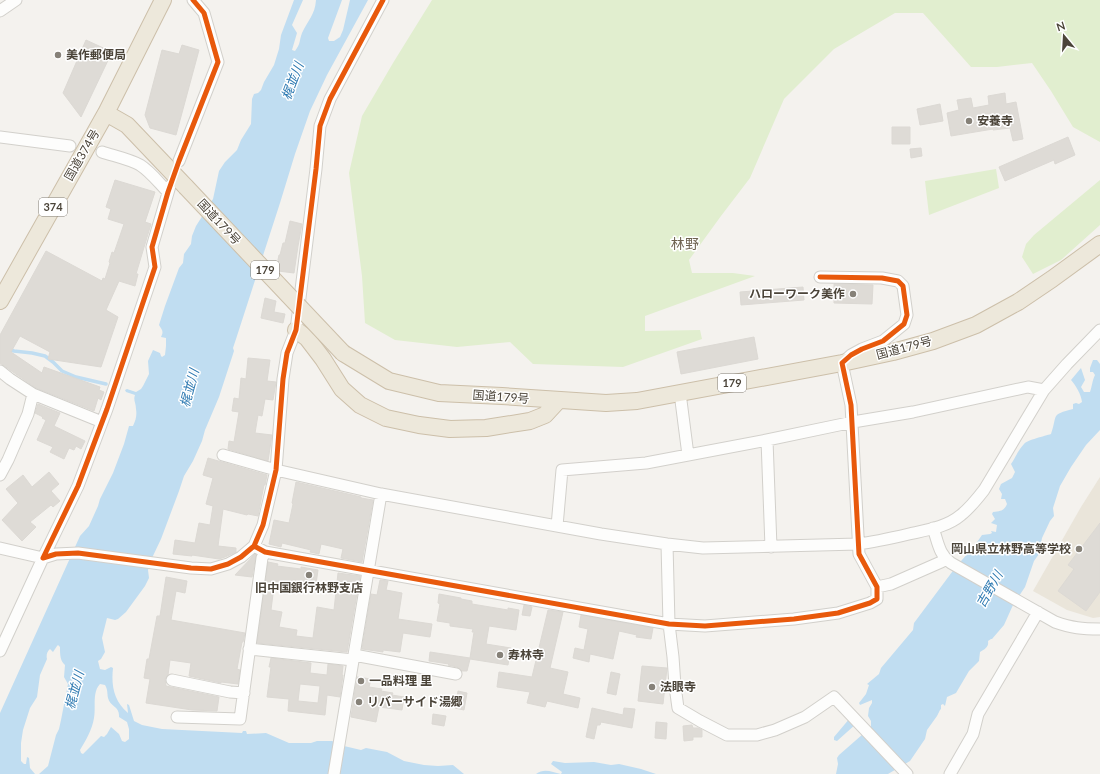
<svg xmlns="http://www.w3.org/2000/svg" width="1100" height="774" font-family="Lato,'Noto Sans JP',sans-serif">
<rect width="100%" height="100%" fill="#f4f2ee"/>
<path fill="#eae5da" d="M1100,477v140l-7,1 -26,-8 -34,-19 48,-84z"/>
<path fill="#e1eecf" d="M432,0h668v142l-27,-15 -22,-36 -19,-28 -35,4h-26l-48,-54h-28l-61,36 -50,50 -34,79 -29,38 -32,44 3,13h41l22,3 -110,40v15l55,-1 2,9 -79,28 -90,-3 -23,-22 -53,5 -62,-7 -30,-17 -3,-47 -13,-103 13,-57 31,-53z
M996,169l3,19 -70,27 -4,-34z
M1100,180v45l-39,35 -28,14 -11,-17 4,-13 8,-9z"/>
<path fill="#c0ddf1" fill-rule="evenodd" d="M294,0h9l-11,25 5,8 -5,17 3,1c6,-8 4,-10 7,-18 6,-13 13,-18 14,-33h26l-14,38 1,3h5l6,-4 3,-7 7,-30h18l-41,75 -17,36 -15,43 -15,49 -44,136 -3,9 1,3 -15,46 -14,33 -3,11 -9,20 -9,15 -5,15 -18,48 -9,19 -4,12 1,8 -4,8 -19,26 -8,7 -3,1 -8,-2 -5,20 3,14 -4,7 -3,2 2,8 5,1 6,-3 2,1c-2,18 1,33 15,45l-1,-9 2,1 5,16 8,4 20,4 80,4 1,-2h3l1,3 19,-1 23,10h22l6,-2h15l12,5 17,4 5,-2 21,4 17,9 20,4 14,1 15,-1 11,9h-425l9,-8 8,-31 3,-6 2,-9 7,-36 -4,-7 1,-12c-5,-4 -5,-11 -5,-18l-2,-2 -1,1 -4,6 -3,-3c-3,2 -4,7 -3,10l-7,16 -3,22 -7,11 -7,22 -2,13v18l3,3h2l1,-7 2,1 1,10 5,6h-35v-61l80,-177 9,-10 9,-20 2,-7 13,-26 11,-29 5,-18h4c3,-6 4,-11 3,-17 0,-6 -3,-9 -1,-14l-9,-3 -1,-2 2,-1 9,3 5,-3 2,-3 6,-12 -1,-13 5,-11 7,3 1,3 1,1 3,-2 1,-9v-8l-5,-1c3,-6 1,-7 -2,-12l6,-19 14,-38 4,-5 1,-9 7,-10 1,-8 4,-10 17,-27 6,-28 6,-9 12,-12 4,-10 10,-16 1,-25 2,-5 4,-1 3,-3 3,-8 10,-17 5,-16 2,-14zM100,684l5,1c3,5 2,8 3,13 2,9 12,8 11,19l8,5 2,7v10l-4,3 -3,-1 -3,-7 -8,-7 -4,7 -3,3 -3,-1 -18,18 -2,-1 -1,-3c6,-10 12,-20 14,-32 2,-11 -2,-26 6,-34z
M1093,360h4l3,4v66l-14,15 -15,22 -11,19 -7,22 1,8 -4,5 -8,17 -3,16 -5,7 -9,26 -12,18 -9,20 -12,14h-1l-3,2c1,6 -3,8 -8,11l-1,9 -10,10 -13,22 -9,4 -2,9 -2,-2 -2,1v4l-1,1 -3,6 -10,14 -2,9 -15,22 -22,13h-52l2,-10 -1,-6 2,-3 32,-28v-6l-3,-5 1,-8 3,-5v-3l-12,5 -1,-2 7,-9 3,-9 -2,-1 12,-10 2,-6 32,-38 1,-7 41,-55 20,-23 7,-10 8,-1 2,-1 -1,-2 5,1 1,-7 -6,-2 4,-4 -3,-5 1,-2c8,-1 11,-1 14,-8l-2,-5h-4l1,-5 -3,-5 2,-5 11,-6 3,-6 -4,-8c4,-6 8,-15 13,-20 3,-4 21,-8 27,-10 7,-20 -1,-19 22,-25v-5l3,-1 3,1 3,-2c-1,-8 -6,-16 -11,-22l10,-12 4,12 -4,7 3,5h6c2,-5 2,-11 5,-17l-2,-3h-3v-4z
M850,718l6,6 -19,17 -3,-1v-3z
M553,761l12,2 29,-1 17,3 8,-1 22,5 15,5h-120c8,-6 16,-2 25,0l1,-2 -11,-8z"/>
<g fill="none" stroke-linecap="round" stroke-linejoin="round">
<path stroke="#c0ddf1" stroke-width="3.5" d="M0,346l14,5 18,2 13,3 8,6 9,9 14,6 30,7"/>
</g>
<path fill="#dedbd6" stroke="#dcd9d4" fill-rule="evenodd" d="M86,40l26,12 -31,65 -18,-24z
M182,45l17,5 -23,85 -26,-7 -5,-13 17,-65 17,4z
M1005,93l1,11 10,-2 7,37 -10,2 -3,-13 -17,2v-1l-42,7 -4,-23 12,-3 -2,-10 14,-2 2,10 16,-3 -1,-9z
M940,104l3,17 -23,4 -3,-16z
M892,127h18v17h-18z
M1068,137l7,18 -20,9 -1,-4 -49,21 -6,-14z
M921,148l1,8 -11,2 -1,-9z
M115,180l40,12 -10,30 6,2 -15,50h2l-3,12 -16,-5 -13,29 12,7 -17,50 -53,-8 2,-7 -30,-16 -9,16 31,21 2,-6 56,20 -1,3 5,2 -3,8 -3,-2 -4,13 -58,-23 -36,-25v-28l46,-84 56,30 1,-3 2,1 5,-16 -1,-1 3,-10 2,1 10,-29 -16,-5 3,-10 -5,-2z
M290,221l12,3 -4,22 -4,27 -16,-2 -2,-2 3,-14h1l3,-12h2z
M834,284l39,1 -1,19 -38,-1z
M803,287l1,13 -63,5 -1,-13z
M265,298l11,3 -2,11 11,2 -2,9 -22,-5z
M754,337l4,22 -77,15 -4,-22z
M248,358l22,2 -3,21 9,1 -3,18 -8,-1 -3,17 -4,-1 -3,18 17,2 -4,26 -40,-12 1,-8 5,1 5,-30 -7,-1 2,-13 5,1 2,-21 5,1z
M38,404l22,9 -6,13 31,15 -4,8 -5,-3 -2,4 -5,-2 -5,11 -14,-7 3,-5 -16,-7 9,-20 -4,-2 1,-1 -8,-4z
M208,458l59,17 -2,10h-1l-6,31 -10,-2 -1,1 -24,-6 -5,37 18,2v4l-11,5 -6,2 -27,-4v1l-19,-2 2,-14 20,3 4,-20 11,2 3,-19 -7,-2 7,-26 -10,-3z
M49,472l10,12 -8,7 9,10 -7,6 -2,-2 -21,17 6,5 -14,14 -20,-21 16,-17 -12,-14 17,-14 9,12z
M296,482l65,15v1l12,2 -11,62 -21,-4 2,-9 -22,-5 -2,10 -9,-2 1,-2 -29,-7 -1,4 -12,-3 5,-24 15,3 4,-19 -1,-1z
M1100,523v69l-14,19 -28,-20 16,-22 -6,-4z
M255,554l1,1 -4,22 -17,-2z
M268,562l10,2 -1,2 24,3v-2l17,3 -2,14 -23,-4 -1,8 -18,-2 -3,24 11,2 -3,15 18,3 -1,6 17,2 4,-31 17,3 4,-37 22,3 -13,76 -90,-9z
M166,577l21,4 -2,12 -9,-2 -5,29 74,13 -2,9h-1l-5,27 3,1 -2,14 -17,-2v1l-32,-7 2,-13 -21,-3 -2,15 -3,4 1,7 53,11 -2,14 -25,-1 -46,-7 4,-24 -6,-1 3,-19h2l8,-43h3z
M380,580l8,1 -2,9 16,3 -4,26 34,5 -2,13 -27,-4 -3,19 -17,-2v2l-21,-3 9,-55 6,1z
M439,594l22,4v1l11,2v3l36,6v-2l11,2 -3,20 -27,-4 -3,18 25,4 -3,17 -38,-6 -3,12h-5l-5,-4 -9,-2 1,-1 -20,-3 1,-9 40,6 4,-26h-2l1,-3 -23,-3v-3l-13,-2 3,-17 -2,-1z
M524,605l8,2 -2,9 -8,-1z
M548,610l15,2 -13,56 18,4 -5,22 17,4 -2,10 -31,-7 -2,6 -18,-4 3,-11 -33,-5 2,-15 33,5z
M581,615l72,13 -2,11 -15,-2 1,-2 -18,-4 -6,28 -23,-5 -1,8 -16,-4 2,-10 9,2 4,-21 -9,-2z
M271,658l40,5 -1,10 17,2 1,-11 15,2 -1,9h1l-3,22 -13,-2 -2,20 -37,-4 1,-12 -22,-2 4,-30h-2zM300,684l20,2 -2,17 -20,-2z
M642,666l25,2 -4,36 -25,-3z
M611,672l9,2 -4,21 -9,-2z
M357,677l14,2 -2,8 13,2 -1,2 12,2 -1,2 12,2 -2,13 -23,-3 -3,15 -25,-5z
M458,691l9,2 -3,17 -9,-2z
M592,708l31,7 1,-7 11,1 -3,19 -31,-6 -1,3h-3l-3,14 -8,-2z
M433,714l13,2 -2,10 -12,-2z
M656,722l11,1 -1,16 -11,-1z
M692,725l1,3h5l4,2v7h-9v3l-9,1 -1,-15z"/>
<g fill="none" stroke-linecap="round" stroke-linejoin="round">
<g stroke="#d2d0cb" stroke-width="13">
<path id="minor" d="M0,11l16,-11
M0,137l70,9
M102,152c12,4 27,7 38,13 11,7 19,18 28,27
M179,161l39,-99 -14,-49 -11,-13
M170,186l-18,61 3,20 -48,142 -29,77 -35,72 13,-4 22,-1 113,15 20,1 17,-5 13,-7 13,-11 9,-21 13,-55 7,-91 4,-26 9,-23 20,-161 4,-43 10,-27 53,-99
M0,371l10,8 23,15 69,28
M680,393l8,62
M767,440l4,107
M223,455l53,15 105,24 220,40 66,10 36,4 155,-4c17,-2 34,-6 51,-10 18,-4 38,-7 52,-19 9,-7 16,-16 23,-25l60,-100 23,-26 33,-34
M0,475l8,-15 20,-46 5,-20
M557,526l5,-56 84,-7 121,-23 86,-18 60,-10 115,-25 16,3
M933,528c5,14 6,27 18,35l104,59c17,6 27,7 45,7
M667,544l2,80 4,33 2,29 3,22 22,13 27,14h30l18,-5 30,-13 29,-20 73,77
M254,546l11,6 404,72 36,2 89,-7 44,-6 32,-10 7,-4v-12l-18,-33 -8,-149 -9,-42 9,-8 11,-6 21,-8 21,-17 3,-9 -4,-29 -5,-5 -16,-3 -62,-1
M0,548l43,10 -43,93
M877,587l14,-3 50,-22 4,-3
M249,649l104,11
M354,655l102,19
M172,680l58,12 14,1
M177,717l63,2 22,-161 3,-6
M334,774l47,-280
M950,774l23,-40 5,-20 60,-102"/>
</g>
<g stroke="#ccbfa9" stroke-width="18">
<path id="highway" d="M106,113l21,12 59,62
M0,301l106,-188 57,-113
M296,330l11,8 16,21 19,30 18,16 26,13 33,7 31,4 36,-1 44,-7 15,-6 13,-14
M343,353l46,28 50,12 63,3 104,7 31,-2 205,-38 51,-11 40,-11 43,-16 42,-23 34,-23 48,-35"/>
</g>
<use href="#minor" stroke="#fdfdfc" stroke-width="11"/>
<use href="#highway" stroke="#ede8db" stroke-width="16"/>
<g stroke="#ccbfa9" stroke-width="18" stroke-linecap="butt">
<path id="highway-bridge" d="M186,187l157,166"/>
</g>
<use href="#highway-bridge" stroke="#ede8db" stroke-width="16"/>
<g stroke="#fff" stroke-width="8">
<path id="cycleway" d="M193,0l11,13 14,49 -39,99 -11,31 -16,55 3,20 -48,142 -29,77 -35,72 13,-4 22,-1 113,15 20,1 17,-5 13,-7 13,-11 9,-21 13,-55 7,-91 4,-26 9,-23 20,-161 4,-43 10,-27 53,-99
M254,546l11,6 404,72 36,2 89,-7 44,-6 32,-10 7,-4v-12l-18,-33 -8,-149 -9,-42 9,-8 11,-6 21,-8 21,-17 3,-9 -4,-29 -5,-5 -16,-3 -62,-1"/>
</g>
<use href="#cycleway" stroke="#e8590c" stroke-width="5"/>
</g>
<g fill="#868178" stroke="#fff" stroke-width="1.5">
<circle cx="58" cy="55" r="4"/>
<circle cx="969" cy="121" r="4"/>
<circle cx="853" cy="294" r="4"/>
<circle cx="1079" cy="549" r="4"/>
<circle cx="309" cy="575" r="4"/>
<circle cx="500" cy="655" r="4"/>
<circle cx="361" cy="681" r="4"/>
<circle cx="652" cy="687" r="4"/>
<circle cx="359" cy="702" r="4"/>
</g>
<g text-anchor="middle" stroke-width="3" stroke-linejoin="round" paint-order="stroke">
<g fill="#fff" stroke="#817c74" stroke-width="1">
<rect x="39" y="198" width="28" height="18" rx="3"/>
<rect x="251" y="261" width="28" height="18" rx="3"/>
<rect x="718" y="374" width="28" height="18" rx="3"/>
</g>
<g font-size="11" font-weight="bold" fill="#4b4439">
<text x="53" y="211">374</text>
<text x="265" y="274">179</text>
<text x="732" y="387">179</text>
</g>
<g font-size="12" font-weight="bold" fill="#4b4439" stroke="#fff" text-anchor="start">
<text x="66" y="59">美作郵便局</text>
<text x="977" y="125">安養寺</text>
<text x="845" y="298" text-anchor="end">ハローワーク美作</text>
<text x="1071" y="553" text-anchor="end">岡山県立林野高等学校</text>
<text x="309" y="592" text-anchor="middle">旧中国銀行林野支店</text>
<text x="508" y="659">寿林寺</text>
<text x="369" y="685">一品料理 里</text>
<text x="660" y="691">法眼寺</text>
<text x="367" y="706">リバーサイド湯郷</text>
</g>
<g font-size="12" fill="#4b4439" stroke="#fff">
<text transform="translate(82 155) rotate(-60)" y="4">国道374号</text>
<text transform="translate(219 222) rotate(47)" y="4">国道179号</text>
<text transform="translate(904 348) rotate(-15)" y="4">国道179号</text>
<text transform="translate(501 397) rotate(4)" y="4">国道179号</text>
</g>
<g font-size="13" font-style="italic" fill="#2e7ab2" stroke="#fff">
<text transform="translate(292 81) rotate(-69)" y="5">梶並川</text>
<text transform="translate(189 388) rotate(-75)" y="5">梶並川</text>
<text transform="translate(989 589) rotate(-60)" y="5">吉野川</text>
<text transform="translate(74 690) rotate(-75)" y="5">梶並川</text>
</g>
<g font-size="14" fill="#6e6250" stroke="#fff">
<text x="685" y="249">林野</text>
</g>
</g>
<g transform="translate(1064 36) rotate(342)" stroke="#ffffff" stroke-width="3" paint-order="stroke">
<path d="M0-3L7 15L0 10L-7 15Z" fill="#4b4439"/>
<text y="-6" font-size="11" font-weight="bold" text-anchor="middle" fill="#4b4439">N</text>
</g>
</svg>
